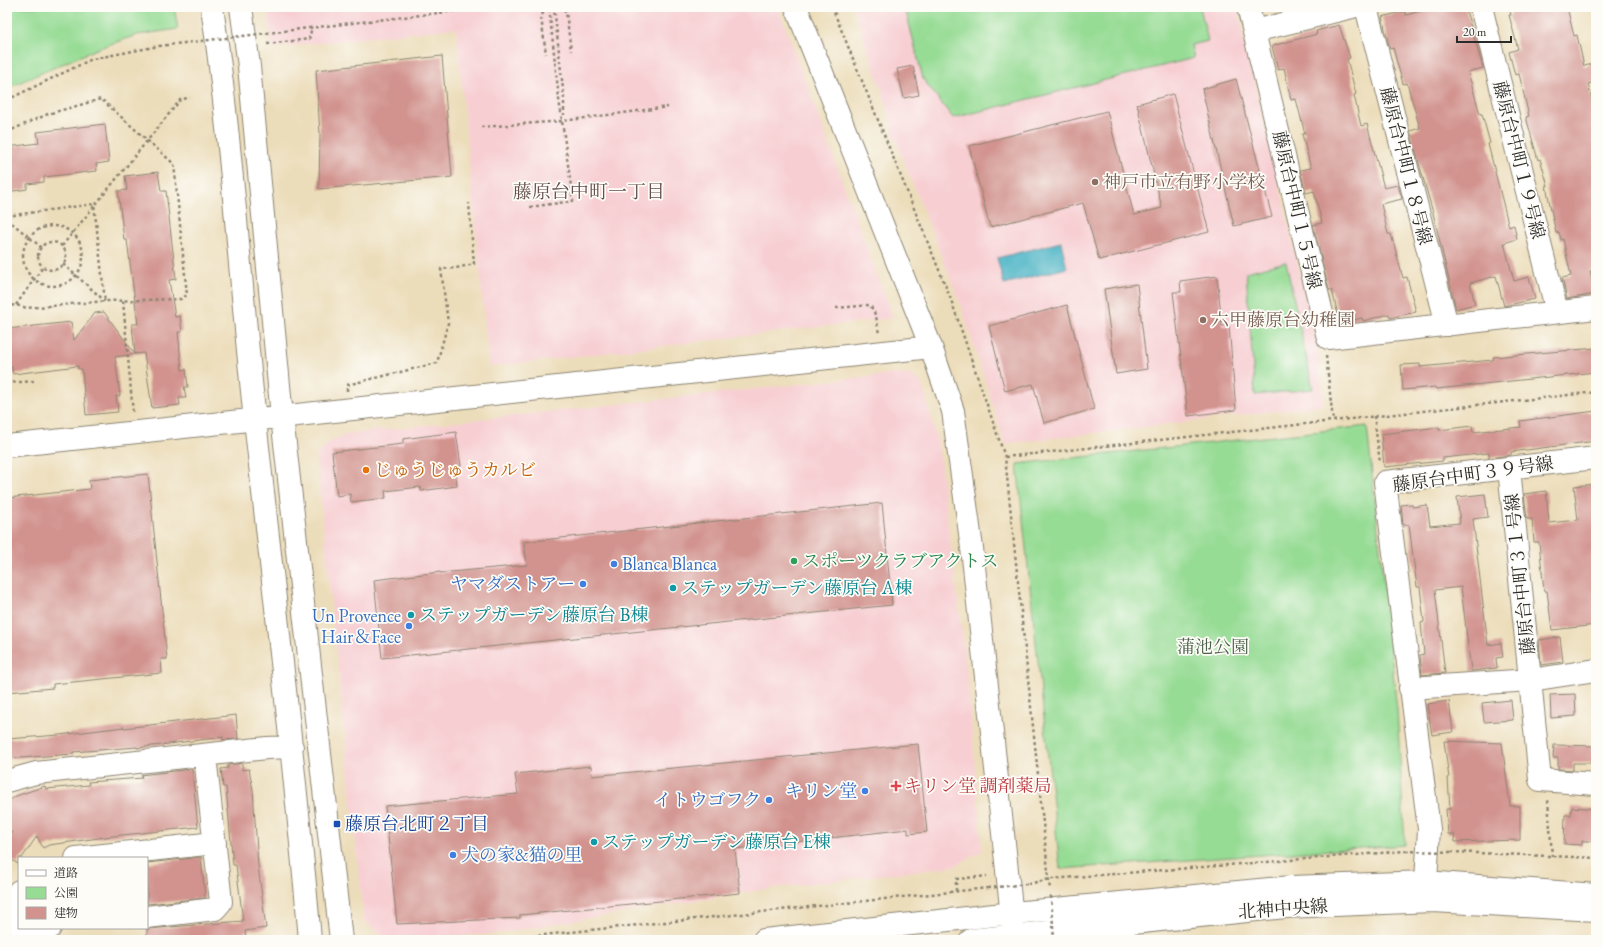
<svg xmlns="http://www.w3.org/2000/svg" width="1603" height="947" font-family="'EB Garamond','Noto Serif JP',serif">
<rect width="100%" height="100%" fill="#fdfcf7"/>
<filter id="ink" filterUnits="userSpaceOnUse"><feTurbulence type="fractalNoise" baseFrequency=".025" numOctaves="2"/><feDisplacementMap in="SourceGraphic" scale="8" xChannelSelector="R" yChannelSelector="G"/><feConvolveMatrix kernelMatrix="1 2 1 2 8 2 1 2 1" color-interpolation-filters="sRGB"/></filter>
<filter id="wash" filterUnits="userSpaceOnUse"><feTurbulence type="fractalNoise" baseFrequency=".012" numOctaves="4" result="noise"/><feDisplacementMap in="SourceGraphic" scale="16" xChannelSelector="R" yChannelSelector="G"/><feGaussianBlur stdDeviation="0.9" result="paint"/><feColorMatrix in="noise" values="0 0 0 0 0 0 0 0 0 0 0 0 0 0 0 0 0 1.4 0 .05"/><feComposite in="paint" operator="in"/></filter>
<g filter="url(#wash)">
<rect width="100%" height="100%" fill="#ecddba"/>
<path fill="#f7cfd3" d="M267,7h511l115,311 -404,49 -33,-339 -184,20z
M853,7h384l81,342 6,56 -319,39 -43,-136 -68,-172 -4,-21z
M891,374l18,1 10,5 6,14 13,50 30,237 14,170 -27,15 -189,23 -272,45 -105,6 -25,-19 -48,-465 13,-14 18,-8z"/>
<path fill="#97dc95" stroke="#618460" d="M7,7h167l4,22 -41,6 -38,13 -92,40z
M905,7h295l8,34 -17,4 3,13 -241,60 -30,-39z
M1286,262l27,127 -58,6 -9,-123z
M1367,426l30,284 8,135 -345,24 -43,-405z"/>
<path fill="#47b2c5" stroke="#396e78" d="M1061,242l6,26 -63,16 -7,-26z"/>
<g id="blocks">
<path fill="#d2938e" d="M1436,7h29l18,61 -15,4 12,42h2l8,29 -2,1 21,83 5,-2 3,14 -13,4 10,38 15,-4 6,22 -31,7 -8,-30 -26,7 5,21 -19,5 -23,-96 -23,-82 10,-3 -13,-45 -4,1 -10,-36 -3,1 -8,-32 23,-6 1,4z
M1509,7h58l7,29 3,-1 7,31 9,-2 3,18 -8,2 8,33v153l-6,1 5,23 -28,5 -5,-21 9,-2 -8,-37 -2,1 -2,-8 -3,1 -10,-47h2l-8,-27 -2,1 -12,-43 3,-1 -10,-42 -4,1 -6,-23 9,-3 -9,-34h2z
M1339,25l11,33 -3,1 9,35 -2,1 7,31 6,-2 17,64 14,-3 4,14 -21,5 7,30h3l12,44 4,-1 9,35 -26,6 -1,-4 -26,7 -1,-3 -22,5 -8,-33h-3l-16,-65 9,-2 -8,-32 -8,2 -6,-23 11,-2 -9,-34h3l-9,-35 -5,1 -7,-32 -6,2 -6,-24 45,-12 -1,-3z
M442,56l10,121 -133,12 1,-55 -4,-64z
M913,66l6,29 -15,3 -7,-29z
M1236,79l36,138 -38,9 -32,-137z
M1173,94l36,138 -110,28 -16,-57 -93,24 -21,-81 138,-35 27,104 28,-7 -25,-104z
M105,124l4,38 -13,2 1,7 -53,6v5l-17,2v5l-20,3v-45l32,-4 -2,-11z
M158,172l3,19h5l10,88 -7,1 6,37 5,-1 2,16h-4l4,38 4,-1 2,18h-4l2,11h-7l1,7 -28,3 -8,-55 -9,1 -3,-30h6l-11,-84h-3l-6,-49 9,-1 -2,-14z
M1217,276l5,50h7l7,84 -48,6 -15,-124h8l-1,-11z
M1137,284l10,85 -31,5 -12,-85z
M1067,305l27,104 -50,14 -11,-39 -28,7 -16,-65z
M104,312l31,42 -20,3 5,39h-4l2,16 -32,3 -4,-46h-4v-3l-65,8 -1,-7h-5v-38l64,-7 3,18 21,-27z
M1596,348v24l-160,17 -1,-2 -32,3 -2,-25 19,-1v3l73,-7v-3z
M1596,411v30l-85,11v3l-22,3v-5l-46,5v3l-59,6 -3,-33 58,-7v3l33,-4 1,6 48,-5 -1,-6z
M456,432l5,34 -6,1 2,19 -36,5 -1,-4 -35,4 1,7 -35,4 -1,-8 -13,2 -5,-44 71,-8v-5z
M148,474l19,185h-6l1,14 -109,11v4l-46,4v-194l83,-9 -1,-9z
M1596,484v141l-44,5 -5,-39h-3l-5,-49h-5l-2,-23h-5l-3,-25 22,-3 3,32 29,-3 -4,-34z
M1485,494l3,23 -15,2 4,35 11,91 13,-2 2,14 -7,1 1,10 -26,3 -10,-84 -26,3 10,83 -23,2 -2,-20 4,-1 -3,-31 3,-1 -4,-35h-3l-8,-62h-6l-2,-20 11,-1v3l15,-2 3,21 30,-3 -3,-26z
M882,503l10,102 -510,53 -8,-78 66,-8v1l87,-8 -3,-23z
M1560,637l3,25 -22,3 -2,-25z
M1575,694l1,22 -25,2 -1,-23z
M1511,700l2,20 -29,2 -2,-19z
M1449,701l4,31 -21,3 -5,-31z
M236,715l2,24 -15,1v-3l-86,11v-1l-64,5v2l-66,5v-20l52,-4 65,-8v1z
M1444,741l58,2 8,63h10v34l-65,2 -1,-8h-6l-2,-25h4l-2,-31h1z
M918,744l9,88 -19,2v-5l-173,20 5,44 -220,22v3l-123,6 -12,-118 133,-12 -3,-20 76,-8 1,10z
M1554,745l42,1v17h-23v7l-15,-1v-11h-5z
M242,763v7l7,-1 4,21 5,76 8,62 -21,3 1,9h-99v-11l96,-8 -7,-56h-3l-7,-78h-3l-2,-18 7,-1v-3z
M192,769l6,58 -85,9 -64,9 -6,3 -6,-12 -15,22h-3l-1,6 -11,-7v-17l5,-7 -5,-6v-25l9,-6 29,-10 1,3 43,-4 -1,-3 54,-4 -1,-3z
M1572,807l24,2v32h-14v4l-18,-1 1,-29h6z
M201,857l4,41 -58,6v-41z"/>
</g>
</g>
<g filter="url(#ink)">
<use href="#blocks" fill-opacity="0" stroke="#8c8472" stroke-width="1"/>
<g fill="none" stroke-linecap="round" stroke-linejoin="round">
<g stroke="#8c8472" stroke-width="24">
<path id="minor" d="M212,7c20,137 28,275 43,413 19,173 40,346 55,520
M241,7l8,59 33,351 59,523
M796,7l135,340 22,64 19,137 42,387
M1248,7l80,331 268,-30
M1366,7l81,318
M1481,7l76,305
M1254,31l98,-24
M7,446l924,-99
M1509,468l31,312 56,4
M1410,688l121,-8 65,-10
M7,781l29,-8 231,-25 25,-1
M76,858l139,-15
M1426,882l3,-53 -44,-347 211,-24
M147,917l68,-8 6,-7 -16,-146
M18,932l-3,-21 4,-20
M7,933l43,-5
M764,940l249,-27 278,-26 135,-5 170,13
M971,940l315,-33 147,-6 163,9"/>
</g>
<path stroke="#8c8472" stroke-width="2.5" stroke-dasharray="3 3" stroke-linecap="butt" d="M546,7l-5,10 5,37
M552,7l3,8 9,84v16
M558,7l8,5 5,39
M832,7l118,290 55,160 45,433
M309,28l181,-21
M267,44l42,-5 3,-12
M7,100l85,-41 67,-13
M481,127l82,-6 105,-14
M7,132l41,-18 53,-15 73,65 13,131 -6,4 -76,2 -78,7 -11,-3 -9,1
M530,207l43,-6 -14,-102 -10,-92
M7,216l87,-12 11,97
M7,219l34,28
M23 256a30 30 0 1 1 60 0a30 30 0 1 1-60 0Z
M38 256a14 14 0 1 1 28 0a14 14 0 1 1-28 0Z
M62,246l119,-147 9,-1
M63,264l42,37
M123,301l10,113
M16,305l27,-38
M836,308l34,-3 6,11 3,18
M1326,356l7,65
M7,383l27,-2
M347,391v-6l90,-22 11,-40 -7,-54 15,-1 18,-4 -5,-61
M1374,416l6,47
M1005,457l591,-65
M1548,800l4,56
M1451,852l145,6
M1028,884l22,-5 356,-28
M956,891v-12l31,-3
M496,940l492,-52"/>
<use href="#minor" stroke="#fff" stroke-width="22"/>
<path stroke="#8c8472" stroke-width="2.5" stroke-dasharray="3 3" stroke-linecap="butt" d="M159,46l150,-18
M1406,851l45,1
M988,888l39,-4
M1051,896l3,44"/>
</g>
</g>
<g fill="#8d6e63" stroke="#fdfcf7" stroke-width="1.5">
<circle cx="1095" cy="182" r="4"/>
<circle cx="1203" cy="320" r="4"/>
</g>
<circle fill="#e8710a" stroke="#fdfcf7" stroke-width="1.5" cx="366" cy="470" r="4"/>
<circle fill="#2e9e5b" stroke="#fdfcf7" stroke-width="1.5" cx="794" cy="561" r="4"/>
<g fill="#3f7fe0" stroke="#fdfcf7" stroke-width="1.5">
<circle cx="614" cy="564" r="4"/>
<circle cx="583" cy="584" r="4"/>
<circle cx="409" cy="626" r="4"/>
<circle cx="865" cy="791" r="4"/>
<circle cx="769" cy="800" r="4"/>
<circle cx="453" cy="855" r="4"/>
</g>
<g fill="#0f9aa8" stroke="#fdfcf7" stroke-width="1.5">
<circle cx="673" cy="588" r="4"/>
<circle cx="411" cy="615" r="4"/>
<circle cx="594" cy="842" r="4"/>
</g>
<path fill="#e0444e" stroke="#fdfcf7" stroke-width="1.5" d="M894 780h4v4h4v4h-4v4h-4v-4h-4v-4h4z"/>
<rect fill="#1a4fb4" stroke="#fdfcf7" stroke-width="1.5" x="333" y="820" width="8" height="8" rx="2"/>
<g text-anchor="middle" stroke-width="3.5" stroke-linejoin="round" paint-order="stroke">
<g font-size="18" fill="#2b2b2b" stroke="#fdfcf7">
<text transform="translate(1519 160) rotate(76)" y="6">藤原台中町１９号線</text>
<text transform="translate(1406 166) rotate(76)" y="6">藤原台中町１８号線</text>
<text transform="translate(1297 210) rotate(77)" y="6">藤原台中町１５号線</text>
<text transform="translate(1473 474) rotate(-8)" y="6">藤原台中町３９号線</text>
<text transform="translate(1520 574) rotate(-96)" y="6">藤原台中町３１号線</text>
<text transform="translate(1283 909) rotate(-4)" y="6">北神中央線</text>
</g>
<g font-size="18" fill="#785e54" stroke="#fdfcf7" text-anchor="start">
<text x="1103" y="188">神戸市立有野小学校</text>
<text x="1211" y="326">六甲藤原台幼稚園</text>
</g>
<g font-size="18" fill="#c56008" stroke="#fdfcf7" text-anchor="start">
<text x="374" y="476">じゅうじゅうカルビ</text>
</g>
<g font-size="18" fill="#27864d" stroke="#fdfcf7" text-anchor="start">
<text x="802" y="567">スポーツクラブアクトス</text>
</g>
<g font-size="18" fill="#366cbe" stroke="#fdfcf7" text-anchor="end">
<text x="622" y="570" text-anchor="start">Blanca Blanca</text>
<text x="575" y="590">ヤマダストアー</text>
<text x="401" y="622">Un Provence<tspan x="401" dy="21">Hair＆Face</tspan></text>
<text x="857" y="797">キリン堂</text>
<text x="761" y="806">イトウゴフク</text>
<text x="461" y="861" text-anchor="start">犬の家&amp;猫の里</text>
</g>
<g font-size="18" fill="#0d838f" stroke="#fdfcf7" text-anchor="start">
<text x="681" y="594">ステップガーデン藤原台 A棟</text>
<text x="419" y="621">ステップガーデン藤原台 B棟</text>
<text x="602" y="848">ステップガーデン藤原台 E棟</text>
</g>
<g font-size="18" fill="#4b604b" stroke="#fdfcf7">
<text x="1213" y="653">蒲池公園</text>
</g>
<g font-size="18" fill="#be3a42" stroke="#fdfcf7" text-anchor="start">
<text x="904" y="792">キリン堂 調剤薬局</text>
</g>
<g font-size="18" fill="#164399" stroke="#fdfcf7" text-anchor="start">
<text x="345" y="830">藤原台北町２丁目</text>
</g>
<g font-size="19" fill="#654f4e" stroke="#fdfcf7">
<text x="589" y="198">藤原台中町一丁目</text>
</g>
</g>
<rect width="1603" height="947" fill="none" stroke="#fdfcf7" stroke-width="24"/>
<rect x="18" y="857" width="130" height="72" fill="#fdfcf7" stroke="#a9a8a5"/>
<rect x="26" y="870" width="20" height="6" fill="#ffffff" stroke="#a9a8a5"/>
<text x="54" y="877" font-size="12" fill="#2b2b2b">道路</text>
<rect x="26" y="887" width="20" height="12" fill="#97dc95" stroke="#a9a8a5"/>
<text x="54" y="897" font-size="12" fill="#2b2b2b">公園</text>
<rect x="26" y="907" width="20" height="12" fill="#d2938e" stroke="#a9a8a5"/>
<text x="54" y="917" font-size="12" fill="#2b2b2b">建物</text>
<path d="M1457 36v6h54v-6" fill="none" stroke="#2b2b2b" stroke-width="2"/>
<text x="1463" y="36" font-size="12" fill="#2b2b2b" stroke="#fdfcf7" stroke-width="3" paint-order="stroke">20 m</text>
</svg>
